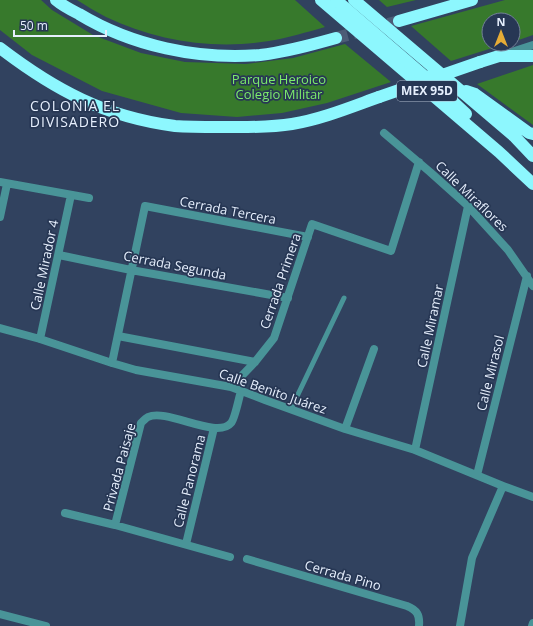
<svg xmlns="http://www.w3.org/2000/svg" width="533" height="626" font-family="'Open Sans',sans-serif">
<rect width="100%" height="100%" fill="#31425f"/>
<path fill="#37792c" d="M0,0h41l11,10 41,25 48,18 44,9 61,2 47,-6 52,-14 46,38 -64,21 -45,10 -45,4 -56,-4 -79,-22 -70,-36 -32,-25z
M77,0h218l30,27c-18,5 -37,11 -56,14 -55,9 -113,0 -163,-24 -10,-5 -19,-11 -29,-17z
M379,0h37l-29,7z
M505,0h28v35l-20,7v-22h-24v24h16l-54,17 -40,-35z
M533,65v60l-56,-41z"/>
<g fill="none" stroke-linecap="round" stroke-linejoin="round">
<path stroke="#4c5c77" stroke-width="12" stroke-dasharray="12 6" stroke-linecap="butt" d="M336,38l63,-17"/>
<path stroke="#499498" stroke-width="5" d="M291,409l53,-111"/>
<path stroke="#499498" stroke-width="8" d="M509,53l24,-8
M384,133l46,39 38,34 40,44 25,36
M0,182l89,16
M0,217l7,-33
M59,255l72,15 157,28
M0,328l40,11 72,24 24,7 95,17 34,13 80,29 70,21 88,36 30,11
M118,336l137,26
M40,339l31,-144
M112,363l33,-157 163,31
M231,387l24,-25 19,-24 38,-114 79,27 28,-89
M345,429l29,-80
M415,450l53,-244
M477,475l50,-199
M65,513l50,12 115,32
M115,525l26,-102c2,-2 5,-5 7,-6 19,-9 69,23 83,6 4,-4 8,-26 10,-32
M186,544l28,-116
M247,559l160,47c10,4 13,9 12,20
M0,614l46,12
M460,626l12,-68 31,-72
M532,626l1,-3"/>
<path stroke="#8df7fe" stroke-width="12" d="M56,0c7,6 15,10 23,14 53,32 119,46 181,41 26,-3 51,-10 76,-17
M321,0l178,152 34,32
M354,0l161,137 18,19
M399,21l73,-21
M0,48c55,42 105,69 175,78 14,1 30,1 45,1 24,0 48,1 72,-3 30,-5 59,-17 87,-27
M480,62l19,-6h34
M437,87l29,27
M466,91l9,3 54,39 4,1"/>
<path stroke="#8df7fe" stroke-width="12" d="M336,0l101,87
M433,73l15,13
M379,97l101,-35"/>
</g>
<g text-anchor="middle" stroke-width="3.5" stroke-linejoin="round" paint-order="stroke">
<rect fill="#273754" stroke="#adb8ca" stroke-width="1" x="397" y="81" width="60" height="20" rx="3"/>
<g font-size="12" font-weight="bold" fill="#e6effd">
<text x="427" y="95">MEX 95D</text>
</g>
<g font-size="13" fill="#7deb6b" stroke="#273754">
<text x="279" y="84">Parque Heroico<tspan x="279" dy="15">Colegio Militar</tspan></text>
</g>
<g font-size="13" fill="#e6effd" stroke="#273754">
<text transform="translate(472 196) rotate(44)" y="5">Calle Miraflores</text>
<text transform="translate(228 210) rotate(11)" y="5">Cerrada Tercera</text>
<text transform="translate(44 265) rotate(-78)" y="5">Calle Mirador 4</text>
<text transform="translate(175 265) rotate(11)" y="5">Cerrada Segunda</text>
<text transform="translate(280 281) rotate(-71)" y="5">Cerrada Primera</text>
<text transform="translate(430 326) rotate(-78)" y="5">Calle Miramar</text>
<text transform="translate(490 373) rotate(-76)" y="5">Calle Mirasol</text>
<text transform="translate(273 391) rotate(19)" y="5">Calle Benito Juárez</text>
<text transform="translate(119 467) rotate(-75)" y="5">Privada Paisaje</text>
<text transform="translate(189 481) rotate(-76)" y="5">Calle Panorama</text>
<text transform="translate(343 575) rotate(16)" y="5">Cerrada Pino</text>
</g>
<g font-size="14" letter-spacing="1" fill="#e6effd" stroke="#273754">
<text x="75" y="111">COLONIA EL<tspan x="75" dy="16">DIVISADERO</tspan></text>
</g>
</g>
<g transform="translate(501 32)"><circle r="19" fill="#273754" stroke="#738198"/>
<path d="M0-3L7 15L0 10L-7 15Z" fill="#e6ac36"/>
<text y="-6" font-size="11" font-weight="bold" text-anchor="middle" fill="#e6effd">N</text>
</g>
<path d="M14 30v6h92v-6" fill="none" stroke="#e6effd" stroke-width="2"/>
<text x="20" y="30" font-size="12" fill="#e6effd" stroke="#273754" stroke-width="3" paint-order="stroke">50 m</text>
</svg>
